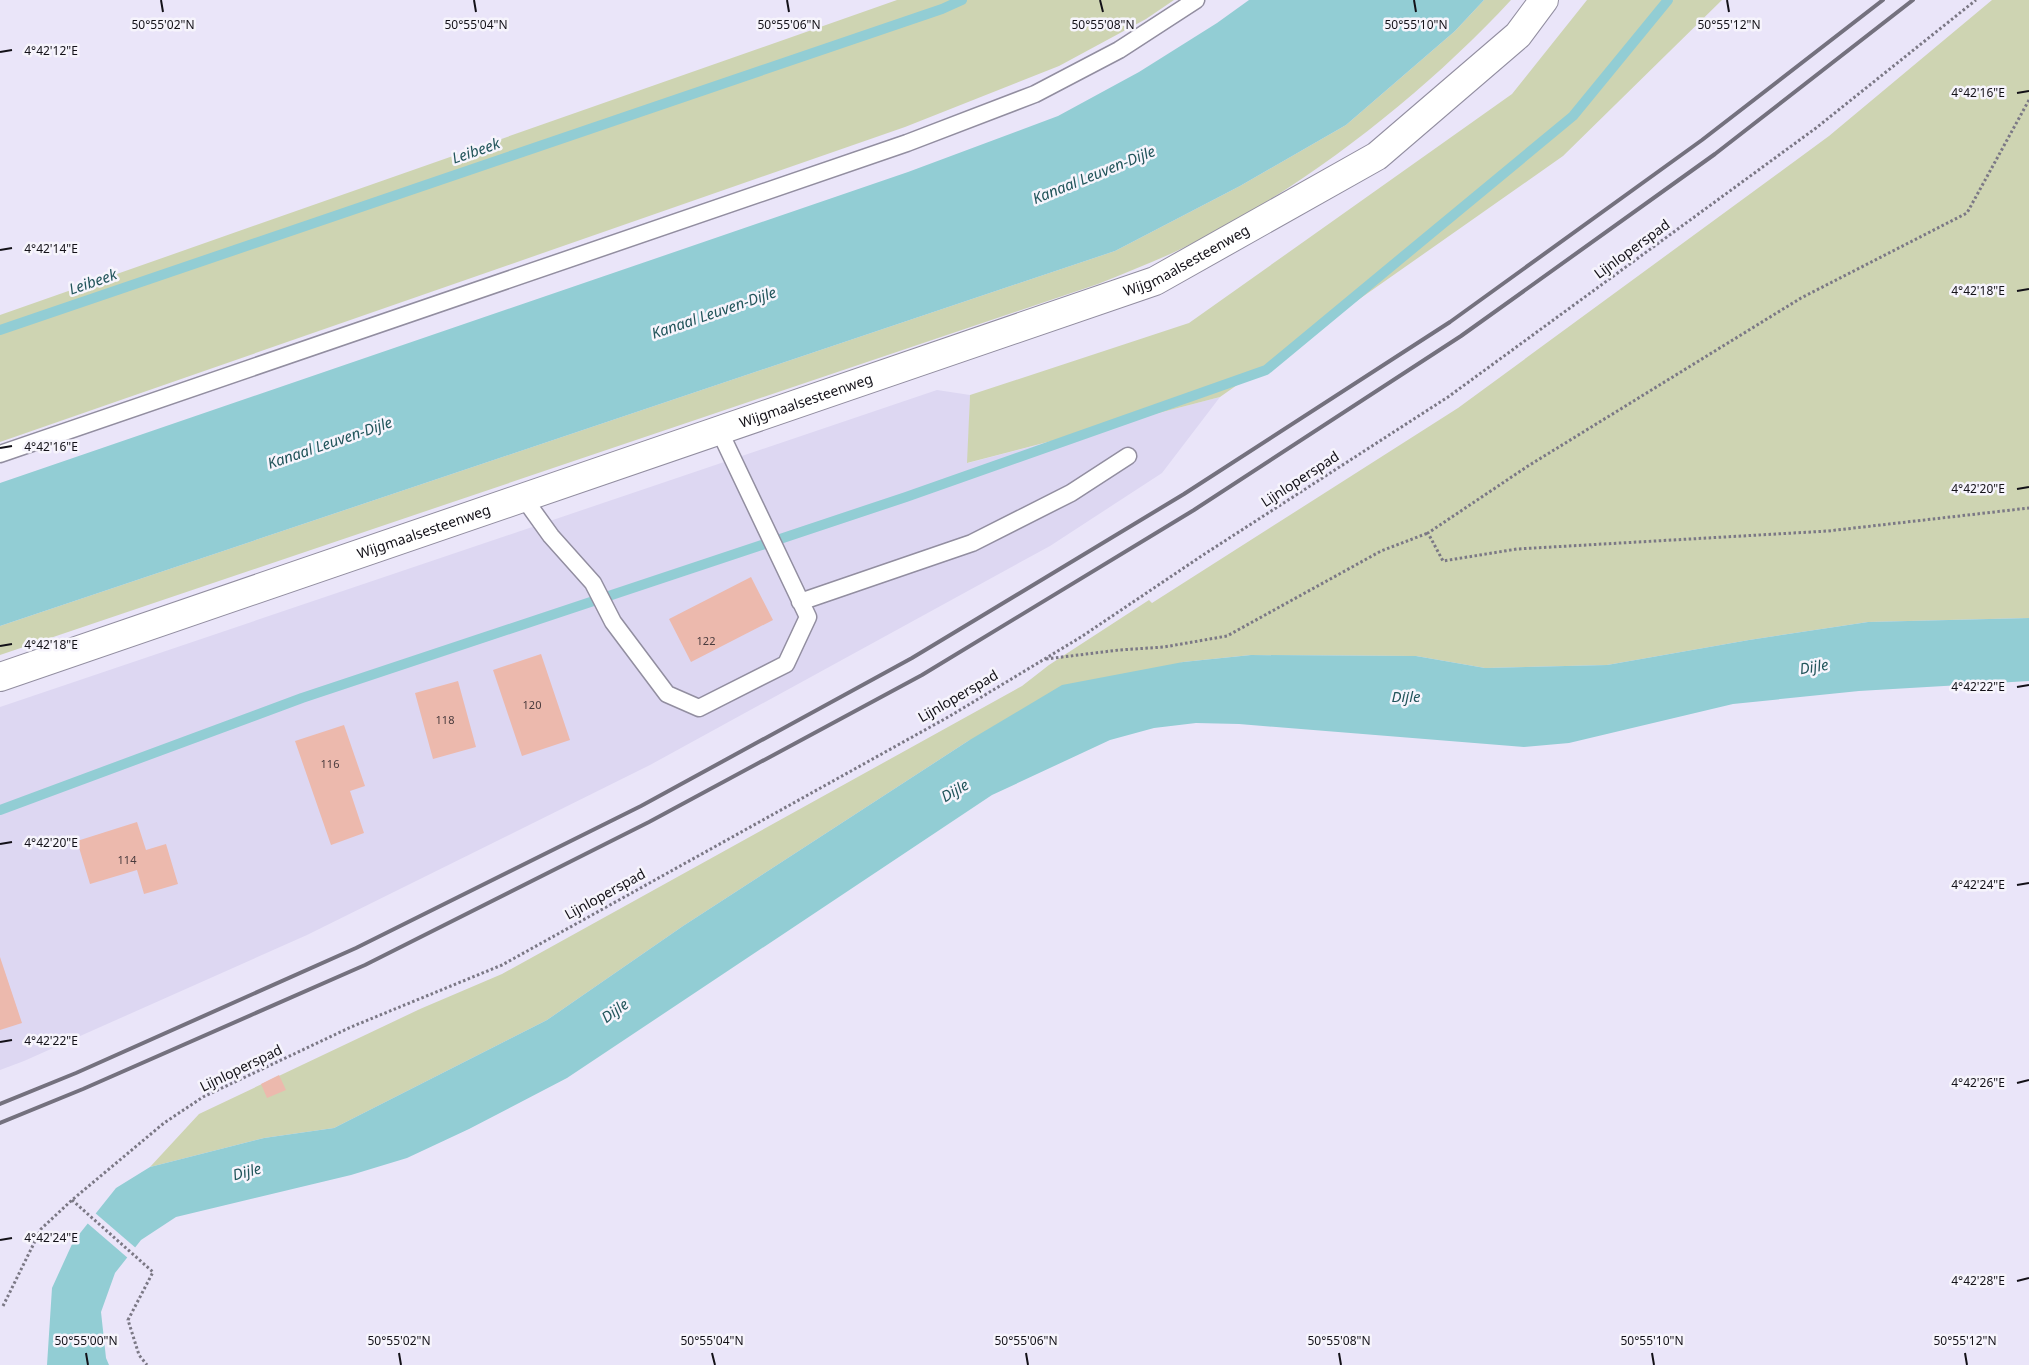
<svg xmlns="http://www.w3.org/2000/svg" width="2029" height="1365" font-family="'Noto Sans',sans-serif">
<rect width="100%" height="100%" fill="#eae5f9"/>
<path fill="#ddd7f2" d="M937,390l33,5 -2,68 252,-66 -58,76 -112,73 -400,219 -343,170 -283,126 -24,9v-363z"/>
<path fill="#ced4b2" d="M897,0h277l-28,19 -87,47 -154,61 -905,315v-127z
M1484,0h27c-89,96 -208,189 -326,247 -28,14 -58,25 -87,37l-1098,371v-29l1115,-375 125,-65 106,-61 109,-94z
M1587,0h135l-159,156 -343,241 -253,66 3,-68 219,-72 323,-229z
M1992,0h37v618l-161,4 -119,18 -142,25 -122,3 -69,-12 -165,-1 -68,7 -215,79 -285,185 -136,94 -213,108 -70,10 -114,29 49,-53 221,-105 82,-35 520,-288 27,-21 100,-65 3,3 306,-195 371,-272z"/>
<path fill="#92cdd4" d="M1249,0h235l-29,31 -109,94 -106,61 -125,65 -1115,375v-143l908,-311 150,-56 81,-44 78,-49z
M2029,618v63l-170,10 -126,13 -164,39 -45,4 -285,-23 -43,-1 -42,5 -44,12 -118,55 -425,283 -98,51 -62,29 -56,17 -175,42 -35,23 -26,33 -14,39 5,46 3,7h-62l5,-77 21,-46 43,-54 34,-21 114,-29 70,-10 213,-108 136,-94 285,-185 94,-56 121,-23 68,-7 165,1 69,12 122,-3 142,-25 119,-18z"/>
<path fill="#eae5f9" d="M94,1212l43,37 -8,10 -43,-37z"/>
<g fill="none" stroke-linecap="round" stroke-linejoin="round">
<path stroke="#92cdd4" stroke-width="10" d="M0,330l942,-321 20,-9
M0,810l302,-112 604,-201 360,-127 307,-254 95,-116"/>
</g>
<path fill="#ecb9ad" d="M751,577l22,43 -82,42 -22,-43z
M541,654l29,86 -48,16 -29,-86z
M458,681l18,66 -43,12 -18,-66z
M344,725l21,61 -15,5 14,42 -33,12 -36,-104z
M137,822l9,28 20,-6 12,40 -34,10 -7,-24 -47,14 -13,-43z
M0,957l22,66 -22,7z
M279,1075l7,15 -19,8 -6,-14z"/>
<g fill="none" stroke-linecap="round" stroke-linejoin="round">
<g stroke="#928ea0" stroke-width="19">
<path id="service" d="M0,454l907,-311 128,-49 84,-44 77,-50
M523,497l28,39 42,47 20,39 54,72 32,14 87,-44 22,-47 -89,-187
M800,602l172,-59 99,-50 57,-37"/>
</g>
<g stroke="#928ea0" stroke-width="30">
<g id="tertiary">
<path id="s1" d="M0,677l1155,-396 222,-125 141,-121 26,-35"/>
</g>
</g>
<path stroke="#7b7885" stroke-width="3" stroke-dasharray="2.5 2.5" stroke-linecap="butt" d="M2029,100l-62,113 -166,85 -273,168 -100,67 15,28 74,-12 311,-18 201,-23
M1046,659l73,-9 45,-3 63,-11 154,-85 47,-18
M72,1200l81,72 -25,48 11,35 8,10
M3,1306l38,-77 31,-29 92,-77 39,-26 148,-70 151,-62 448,-249 131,-79 122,-82 245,-158 368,-269 160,-128"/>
<use href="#service" stroke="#fff" stroke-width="16"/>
<use href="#tertiary" stroke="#fff" stroke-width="28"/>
<path stroke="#74717e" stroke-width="4" d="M0,1104l76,-31 280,-125 285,-142 271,-148 272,-164 266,-172 252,-182 181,-140
M0,1123l83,-34 282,-124 284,-143 273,-147 272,-165 267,-174 254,-182 198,-154"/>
</g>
<path fill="none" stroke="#131118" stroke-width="2" d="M161,0l2,12M474,0l2,12M787,0l2,12M1100,0l3,12M1414,0l2,12M1727,0l2,12M0,52l12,-2M2017,93l12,-2M0,250l12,-2M2017,291l12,-2M0,448l12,-2M2017,489l12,-2M0,646l12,-2M2017,687l12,-2M0,844l12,-2M2017,885l12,-2M0,1042l12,-2M2017,1083l12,-3M0,1240l12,-2M2017,1281l12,-3M86,1353l2,12M399,1353l2,12M712,1353l3,12M1026,1353l2,12M1339,1353l2,12M1652,1353l2,12M1965,1353l2,12"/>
<g text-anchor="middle" stroke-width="5" stroke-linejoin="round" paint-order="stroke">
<g font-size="11" fill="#493b3d">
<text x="706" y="645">122</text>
<text x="532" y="709">120</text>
<text x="445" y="724">118</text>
<text x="330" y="768">116</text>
<text x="127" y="864">114</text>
</g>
<g font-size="14" fill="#131118" stroke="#f6f4fc">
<text transform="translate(1632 249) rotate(-36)" y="5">Lijnloperspad</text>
<text dy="5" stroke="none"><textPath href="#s1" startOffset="1258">Wijgmaalsesteenweg</textPath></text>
<text dy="5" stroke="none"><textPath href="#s1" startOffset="852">Wijgmaalsesteenweg</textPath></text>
<text transform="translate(1300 479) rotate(-33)" y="5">Lijnloperspad</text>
<text dy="5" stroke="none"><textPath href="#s1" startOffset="448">Wijgmaalsesteenweg</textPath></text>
<text transform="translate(958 696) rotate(-30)" y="5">Lijnloperspad</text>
<text transform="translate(605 894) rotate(-29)" y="5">Lijnloperspad</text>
<text transform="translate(241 1068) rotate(-26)" y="5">Lijnloperspad</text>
</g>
<g font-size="15" font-style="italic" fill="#22555b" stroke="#f6f4fc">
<text transform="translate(476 151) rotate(-19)" y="5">Leibeek</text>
<text transform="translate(1094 175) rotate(-22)" y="5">Kanaal Leuven-Dijle</text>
<text transform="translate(93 282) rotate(-19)" y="5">Leibeek</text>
<text transform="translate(714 313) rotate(-19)" y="5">Kanaal Leuven-Dijle</text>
<text transform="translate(330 443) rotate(-19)" y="5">Kanaal Leuven-Dijle</text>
<text transform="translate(1814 667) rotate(-9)" y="5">Dijle</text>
<text x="1406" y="702">Dijle</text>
<text transform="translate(955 791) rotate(-30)" y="5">Dijle</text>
<text transform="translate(615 1011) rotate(-36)" y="5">Dijle</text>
<text transform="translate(247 1172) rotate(-15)" y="5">Dijle</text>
</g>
</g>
<g font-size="12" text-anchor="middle" fill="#131118" stroke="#f6f4fc" stroke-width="5" stroke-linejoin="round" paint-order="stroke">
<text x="163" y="29">50°55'02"N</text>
<text x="476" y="29">50°55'04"N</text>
<text x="789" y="29">50°55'06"N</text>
<text x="1103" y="29">50°55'08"N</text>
<text x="1416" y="29">50°55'10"N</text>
<text x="1729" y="29">50°55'12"N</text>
<text x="51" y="55">4°42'12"E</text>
<text x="1978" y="97">4°42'16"E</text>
<text x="51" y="253">4°42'14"E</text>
<text x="1978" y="295">4°42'18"E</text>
<text x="51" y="451">4°42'16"E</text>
<text x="1978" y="493">4°42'20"E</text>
<text x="51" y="649">4°42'18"E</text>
<text x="1978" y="691">4°42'22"E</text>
<text x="51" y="847">4°42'20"E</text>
<text x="1978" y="889">4°42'24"E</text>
<text x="51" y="1045">4°42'22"E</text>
<text x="1978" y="1087">4°42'26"E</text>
<text x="51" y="1242">4°42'24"E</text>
<text x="1978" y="1285">4°42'28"E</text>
<text x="86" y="1345">50°55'00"N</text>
<text x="399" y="1345">50°55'02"N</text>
<text x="712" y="1345">50°55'04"N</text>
<text x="1026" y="1345">50°55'06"N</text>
<text x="1339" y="1345">50°55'08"N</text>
<text x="1652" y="1345">50°55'10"N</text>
<text x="1965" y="1345">50°55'12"N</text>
</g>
</svg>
